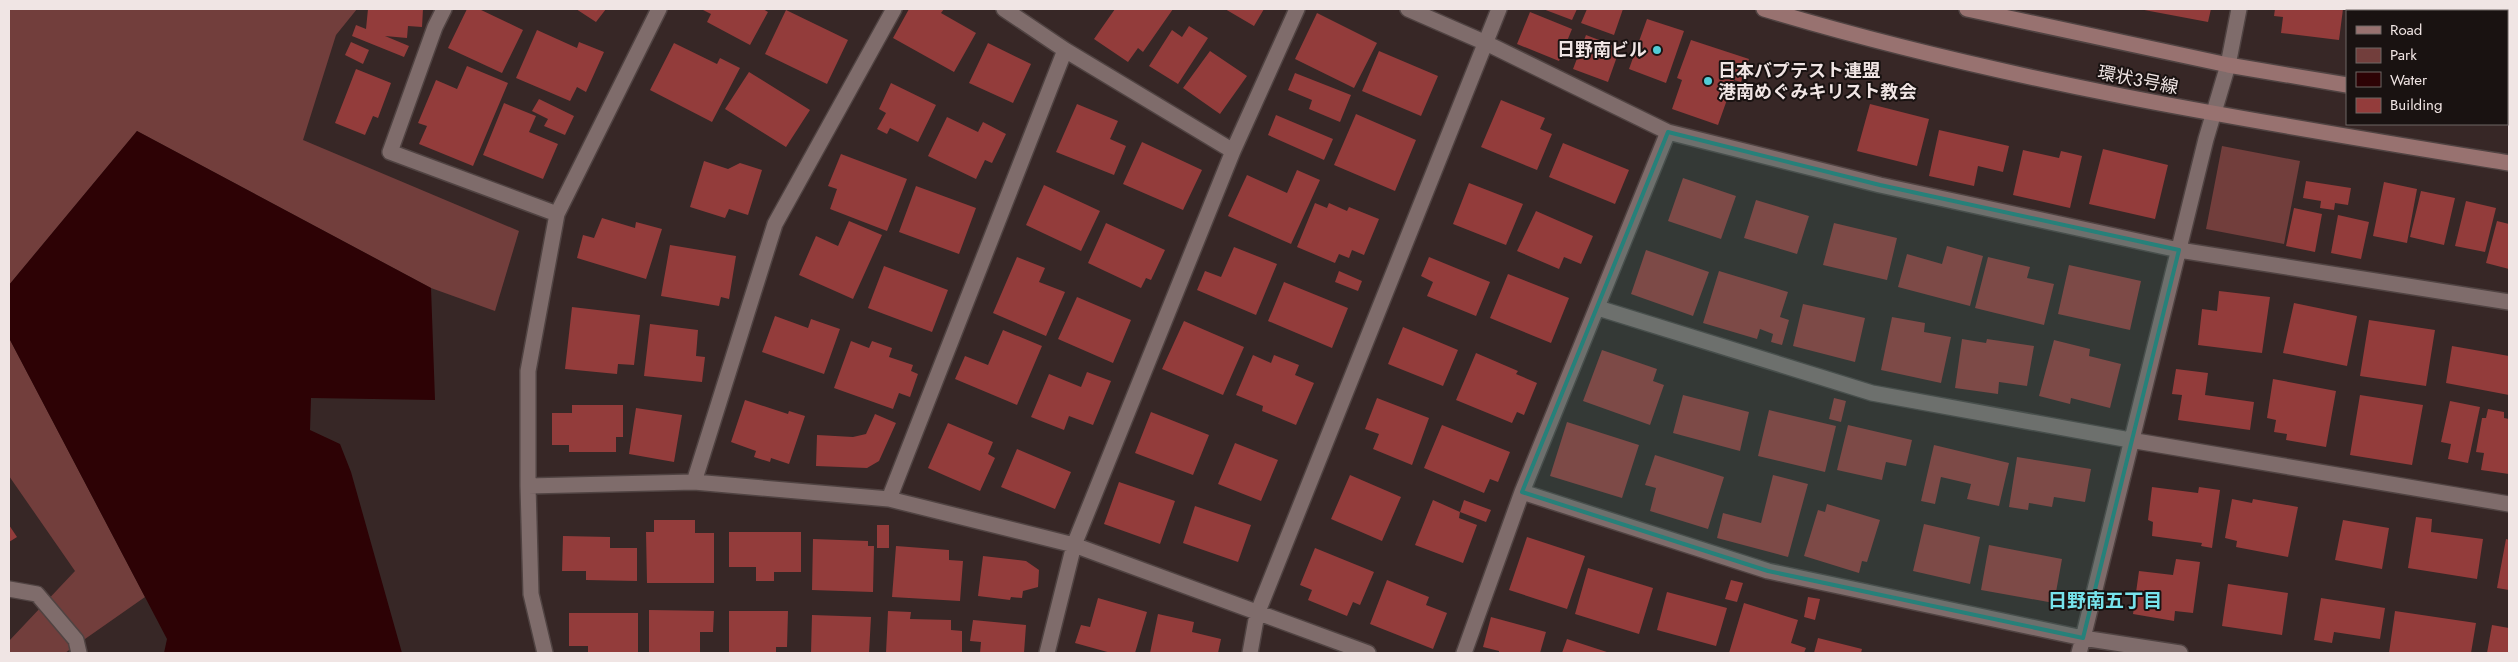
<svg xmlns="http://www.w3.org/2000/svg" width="2518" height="662" font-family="Jost,'Noto Sans JP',sans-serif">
<rect width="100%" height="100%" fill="#372726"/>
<path fill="#723e3c" d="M9,9h348l-21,26 -33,105 216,91 -24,80 -64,-23 -294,-157 -128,154z
M2222,146l78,15 -16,83 -78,-15z
M9,338l136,259 -80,56h-56v-12l66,-70 -66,-95z"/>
<path fill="#2d0205" d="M137,131l294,157 4,112 -124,-2 -1,32 30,14 11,28 51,181h-238l3,-14 -158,-301v-53z"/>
<path fill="#933c3b" d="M368,9h55l-1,18 -14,-1 -1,12 -22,-2 24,10 -5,11 -52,-21 4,-11 10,4z
M467,9h12l44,21 -21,43 -54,-25z
M576,9h30l-10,13z
M701,9h62l5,3 -18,33 -43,-23 4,-8z
M909,9h35l-3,4 35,20 -22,39 -61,-34z
M1115,9h58l-30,43 -5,-4 -10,14 -34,-23z
M1225,9h39l-10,17z
M1543,9h34l-5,11z
M1587,9h36l-9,26 -33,-12z
M2139,9h72l-3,13z
M2275,9h68l-4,31 -58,-7 2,-16 -9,-1z
M2357,9h72l-1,2h-72z
M2454,9h23l9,1 -33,1z
M786,10l62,30 -21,44 -62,-30z
M1530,12l42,17 -13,32 -42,-17z
M1317,13l60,30 -23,45 -59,-29z
M1647,19l37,12 -18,52 -37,-14z
M1189,26l19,12 -30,46 -29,-18 23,-36 10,7z
M537,30l40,18 2,-6 25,10 -18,40 -9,-5 -7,14 -54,-23z
M1586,35l34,13 -12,34 -35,-13z
M1691,40l58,19 -8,23 -7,-2 -16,45 -46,-16 10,-29 -5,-2z
M351,42l18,8 -6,14 -18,-9z
M674,43l43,21 3,-6 20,10 -28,54 -62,-32z
M988,43l43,21 -18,39 -44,-20z
M1210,51l37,25 -27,38 -37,-26z
M1379,51l59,25 -17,40 -59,-25z
M467,66l41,17 -35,83 -54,-22 8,-18 -9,-3 18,-43 21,9z
M356,69l35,14 -13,35 -5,-2 -8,19 -30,-12z
M749,72l61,38 -24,37 -61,-38z
M1295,73l56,22 -11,27 -31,-13 3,-9 -24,-10z
M891,83l45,22 -18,37 -28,-14 -3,6 -10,-5 9,-16 -7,-4z
M539,99l35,17 -9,19 -21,-9 4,-7 -16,-8z
M1501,100l44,18 -5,11 12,5 -15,36 -56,-23z
M504,103l32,13 -7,16 29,12 -15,35 -60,-24z
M1077,104l41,17 -8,18 16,7 -12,29 -58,-23z
M1870,104l59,15 -12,47 -60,-15z
M1356,114l60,26 -21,51 -61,-26z
M1276,115l57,24 -9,21 -56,-25z
M947,117l31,15 5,-10 23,12 -14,29 -7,-3 -9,19 -48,-23z
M1939,130l70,16 -6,26 -25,-6 -4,20 -45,-10z
M1142,142l60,28 -19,40 -60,-26z
M1563,143l66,27 -14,34 -66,-27z
M2103,149l65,16 -13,54 -66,-15z
M2023,150l36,8 2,-7 21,5 -12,52 -57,-13z
M841,154l66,25 -20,52 -57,-22 7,-20 -9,-3z
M704,161l24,8 12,-6 22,7 -14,45 -19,-6 -4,9 -35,-11z
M1297,170l23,10 -29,64 -63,-28 19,-41 40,18z
M1683,178l53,18 -15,43 -53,-18z
M2306,181l45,7 -3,17 -13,-2 -1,7 -14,-2 1,-7 -18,-3z
M2384,182l33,7 -10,54 -34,-7z
M1469,183l54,21 -17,41 -53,-21z
M1044,185l56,26 -19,40 -55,-26z
M916,186l60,22 -17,46 -60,-22z
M2421,191l34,7 -11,47 -34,-8z
M1756,200l53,16 -12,38 -53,-16z
M2466,201l30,7 -11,44 -30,-6z
M1315,203l12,5 2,-5 18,8 2,-4 30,12 -15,36 -12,-5 -3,8 -10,-4 -4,9 -38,-16z
M2294,208l28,6 -7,38 -29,-6z
M1536,211l57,25 -12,28 -17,-7 -5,12 -42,-18z
M2338,215l31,7 -8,37 -30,-6z
M602,218l33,10 1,-6 26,7 -16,50 -69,-21 6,-23 11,3z
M849,221l33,14 -29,64 -54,-24 17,-39 22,10z
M2497,221l12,3v45l-23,-6z
M1106,223l59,27 -14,30 -5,-2 -5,10 -53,-25z
M1834,223l63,15 -10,42 -64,-15z
M670,245l66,11 -7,43 -8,-2 -2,9 -58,-10z
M1947,246l36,10 -13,50 -72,-19 9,-33 35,10z
M1234,247l43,17 -21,51 -59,-25 8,-19 16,6z
M1646,250l63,22 -16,44 -62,-22z
M1017,257l28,11 -6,14 26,10 -19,44 -53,-23z
M1429,257l61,25 -14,34 -49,-20 6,-14 -12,-6z
M1988,257l42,10 -3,11 27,6 -10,41 -69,-17z
M2069,265l72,16 -11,49 -72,-16z
M884,266l64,24 -16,42 -64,-24z
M1339,271l23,10 -4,10 -23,-9z
M1719,271l69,21 -8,25 9,3 -7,25 -11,-3 2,-8 -13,-5 -3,10 -54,-16z
M1508,274l61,24 -18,45 -61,-25z
M1284,282l64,26 -16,40 -64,-27z
M2219,291l51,6 -8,56 -64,-8 4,-36 15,2z
M1077,297l54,23 -18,43 -55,-24z
M2294,303l63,13 -10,50 -64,-13z
M1803,304l62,14 -10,44 -62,-16z
M572,307l68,8 -6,50 -16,-1 -1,10 -52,-5z
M775,316l33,12 3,-9 29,10 -16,45 -62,-22z
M1892,317l33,6 -1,9 27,5 -10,46 -60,-13z
M2369,320l66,10 -9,56 -66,-10z
M1184,321l60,26 -21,48 -61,-26z
M650,324l48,6 -2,26 9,1 -3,25 -58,-6z
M1403,327l55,23 -15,36 -55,-22z
M1003,330l39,16 -25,59 -62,-26 10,-23 23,9z
M1962,339l24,4 1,-4 47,7 -7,40 -28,-4 -1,12 -43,-6z
M2054,340l36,9 -1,7 32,8 -11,44 -39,-10 -1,6 -31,-8z
M851,341l18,7 3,-7 20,7 -3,9 24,8 -2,6 7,3 -8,23 -11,-4 -6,16 -59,-21z
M2452,346l57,10v39l-63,-12z
M1602,350l55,19 -4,12 11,4 -14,40 -67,-24z
M1476,353l42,18 -2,3 21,9 -13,32 -7,-3 -5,11 -56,-23z
M1253,355l18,8 3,-8 25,10 -4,10 19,8 -18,42 -34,-14 1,-5 -27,-11z
M2176,369l32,4 -3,22 49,7 -4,28 -72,-10 4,-25 -10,-1z
M1087,372l24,9 -18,44 -24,-9 -5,14 -33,-13 18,-43 32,13z
M2273,379l63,12 -10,56 -40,-7 1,-6 -13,-2 2,-12 -9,-2z
M1683,395l66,17 -9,39 -67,-18z
M2360,395l63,10 -11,60 -62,-10z
M1377,398l52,20 -17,47 -39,-16 6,-15 -14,-5z
M1834,398l12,3 -5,21 -12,-3z
M745,400l43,14 1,-3 16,5 -16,48 -18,-6 -1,4 -16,-5 2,-6 -25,-9z
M2450,401l30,6 -12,56 -20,-4 3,-15 -10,-2z
M572,405h51v32h-7v15h-47v-7h-17v-32h20z
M636,408l46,7 -8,47 -45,-8z
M2488,409l16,3v6l5,1v55l-28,-4 3,-17 -8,-1 6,-34h4z
M1769,410l67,16 -11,46 -67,-16z
M1151,412l58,23 -16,40 -58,-22z
M875,414l21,9 -17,38 -12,7 -51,-2 1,-31 36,2 13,-3z
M1567,422l72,23 -17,53 -72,-22z
M948,423l45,19 -5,12 7,4 -15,33 -52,-23z
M1442,425l68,27 -12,30 -8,-3 -6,14 -60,-25z
M1848,425l64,15 -6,26 -20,-4 -4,18 -45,-10z
M1235,443l43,17 -17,41 -43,-17z
M1934,445l75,18 -10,43 -32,-7 4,-15 -30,-7 -6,27 -14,-3z
M1017,449l54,23 -16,37 -54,-22z
M1655,455l69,22 -16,52 -58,-18 6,-23 -11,-3z
M2017,457l74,12 -6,33 -31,-5 -2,10 -23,-4 -1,7 -19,-3z
M1350,475l51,22 -19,44 -51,-22z
M1773,475l35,9 -20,73 -71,-19 6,-25 38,10z
M1119,482l56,19 -15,43 -56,-20z
M2152,487l46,6 1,-6 21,3 -8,58 -11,-2 1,-3 -50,-7 1,-14 -5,-2z
M2232,499l20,4 1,-4 45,8 -10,50 -52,-10 1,-6 -12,-3z
M1433,500l27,12 -1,6 18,7 -14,38 -48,-18z
M1464,500l27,10 -5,12 -26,-10z
M1827,504l53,16 -13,42 -5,-1 -3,12 -55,-17 14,-46 7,2z
M1195,506l56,19 -13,37 -55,-19z
M2416,517l16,2 -1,13 52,7 -6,40 -69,-11z
M654,520h41v13h19v50h-67l-1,-51h8z
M2343,520l46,8 -7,41 -47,-9z
M1924,524l56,13 -10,47 -57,-13z
M9,525l8,12 -8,5z
M877,525h12v23h-12z
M729,532h72v40h-27v9h-18v-14h-27z
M563,536l47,1v11h27v33l-51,-1v-9h-24z
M1527,537l58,19 -18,53 -58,-19z
M813,539l55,2v5h6l-1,46 -61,-2z
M2506,539l3,1v50l-12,-2z
M1989,545l73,14 -8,44 -73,-13z
M896,546l53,4v10l14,1 -3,40 -68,-4z
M1315,548l59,24 -14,33 -7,-3 -6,14 -39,-16 4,-10 -12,-5z
M983,556l43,5 13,9 -1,17 -15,4 -1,7 -11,-1 -1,3 -32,-4z
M2176,559l24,3 -7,51 -18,-2 -1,10 -41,-7 6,-43 34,4z
M1588,568l65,20 -14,46 -64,-20z
M1387,580l42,17 -3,8 21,8 -14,36 -63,-25z
M1731,580l12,3 -6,19 -12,-3z
M2228,584l60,9 -6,42 -60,-9z
M1667,592l60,16 -11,38 -59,-16z
M1808,597l12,2 -5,21 -11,-3z
M1098,598l49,14 -12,41h-24l-36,-10 6,-18 9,2z
M2321,598l64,10 -5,31 -46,-7 -2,11 -18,-3z
M1744,603l54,17 -7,23 15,5 -2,5h-75z
M649,610l65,1 -1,21h-13v21h-51z
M729,611h59l-1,36h-11v6h-47z
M888,611l23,1 -1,7 41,1v10l11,1v22h-76z
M2395,611l81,12 -5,30h-82z
M569,613h69v40h-50v-7h-19z
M1158,614l36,8 -2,10 29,7 -3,14h-68z
M812,615l59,2 -2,36h-58z
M1491,617l55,15 -6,21h-41v-2l-16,-4z
M973,620l53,5 -2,28h-44l1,-11 -11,-1z
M2492,625l17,3v25h-22z
M1818,638l44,11 -1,4h-47z
M1567,639l43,14h-48z"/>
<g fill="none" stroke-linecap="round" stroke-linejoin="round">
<g stroke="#504342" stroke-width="18">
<path id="street" d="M444,9l-9,18 -45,125 167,62
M1004,9l61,41 168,101 64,-142
M1408,9l78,34 182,89 212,53 299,65 330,52
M1598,308l274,85 258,47 379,64
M694,482l81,-258 119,-215
M528,486l166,-4 195,17 185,46 294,108
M1522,492l246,79 315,67 -4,15
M889,499l176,-449
M9,589l28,5 39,46 3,13
M545,653l-14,-59 -3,-108v-115l29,-157 102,-205
M1047,653l27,-108 159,-394
M1250,653l7,-39 242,-605
M1464,653l58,-161 146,-360
M2180,653l-97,-15 123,-499 22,-74 11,-56"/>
</g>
<g stroke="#504342" stroke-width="18">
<path id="secondary" d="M1764,9c246,74 493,113 745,154
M1967,9l261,56 119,20
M2507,111l2,1"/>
</g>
<use href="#street" stroke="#7f6c6b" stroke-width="15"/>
<use href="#secondary" stroke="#987270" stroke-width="15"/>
</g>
<path fill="#26817a" fill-opacity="0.2" stroke="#26817a" stroke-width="4" stroke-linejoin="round" d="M1668,132l212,53 299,65 -96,388 -315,-67 -246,-79z"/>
<g fill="#52ccd6" stroke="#191211" stroke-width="2">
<circle cx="1657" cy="50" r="5"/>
<circle cx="1708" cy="81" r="5"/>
</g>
<g text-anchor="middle" stroke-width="4" stroke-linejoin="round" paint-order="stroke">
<g font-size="18" font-weight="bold" fill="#f0e5e4" stroke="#191211" text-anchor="end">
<text x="1647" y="56">日野南ビル</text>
<text x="1718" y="77" text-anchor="start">日本バプテスト連盟<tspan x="1718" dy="21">港南めぐみキリスト教会</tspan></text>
</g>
<g font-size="18" fill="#f0e5e4" stroke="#191211">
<text transform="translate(2138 80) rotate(11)" y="6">環状3号線</text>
</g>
<g font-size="19" font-weight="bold" fill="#77e3ec" stroke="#191211">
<text x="2105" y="607">日野南五丁目</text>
</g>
</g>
<rect width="2518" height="662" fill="none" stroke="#f0e5e4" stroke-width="20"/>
<rect x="2346" y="10" width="162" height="115" fill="#191211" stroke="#6f6665"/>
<rect x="2356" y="26" width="25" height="8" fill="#987270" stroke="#6f6665"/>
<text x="2390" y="35" font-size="15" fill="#f0e5e4">Road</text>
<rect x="2356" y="48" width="25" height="15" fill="#723e3c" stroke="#6f6665"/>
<text x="2390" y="60" font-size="15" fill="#f0e5e4">Park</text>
<rect x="2356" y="72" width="25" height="15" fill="#2d0205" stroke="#6f6665"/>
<text x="2390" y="85" font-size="15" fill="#f0e5e4">Water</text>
<rect x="2356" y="98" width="25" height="15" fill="#933c3b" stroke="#6f6665"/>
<text x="2390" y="110" font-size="15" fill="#f0e5e4">Building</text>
</svg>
